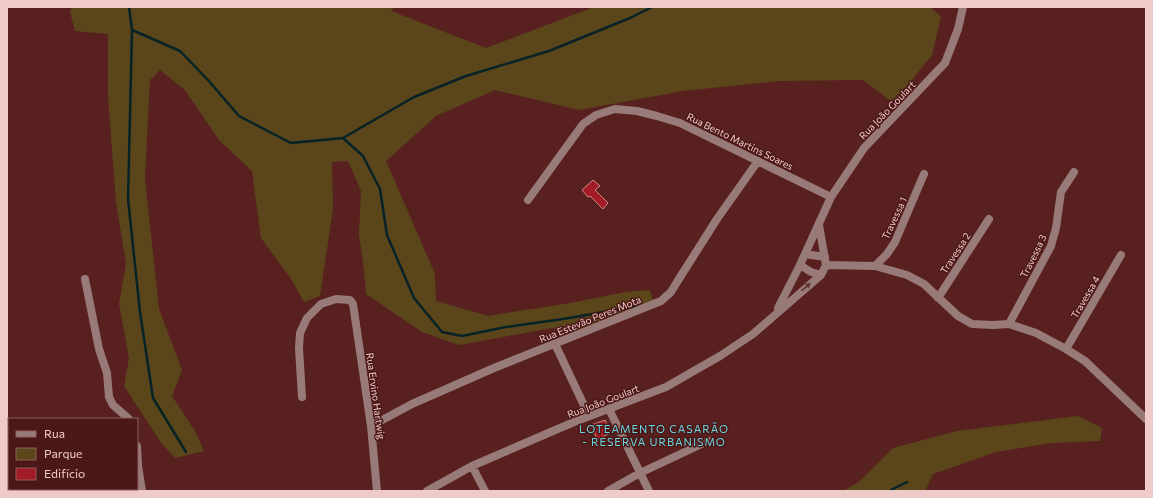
<svg xmlns="http://www.w3.org/2000/svg" width="1153" height="498" font-family="Commissioner,sans-serif">
<rect width="100%" height="100%" fill="#582120"/>
<path fill="#5a461a" d="M72,7h322l-3,4 95,37 108,-41h336l11,10 -9,38 -29,36 -12,10 -28,-21 -84,1 -96,10 -104,19 -84,-20 -59,26 -50,45 49,113 1,27 52,15 82,-13 55,-11 25,-2 3,11 -78,31 -23,-4 -93,17 -37,-13 -56,-38 -2,-24 -5,-36 2,-43 -13,-30 -16,1 1,47 -13,87 -16,6 -13,-23 -30,-41 -9,-67 -33,-31 -34,-50 -25,-20 -10,10 -5,99 14,130 23,61 -10,26 23,35 9,20 -29,7 -13,-14 -38,-58 5,-28 -10,-54 7,-41 -10,-61 -8,-106v-62l-33,-3 -5,-19z
M1078,416l24,12 -2,13 -48,2 -56,9 -63,22 -8,17h-82l16,-9 34,-34 64,-17z"/>
<g fill="none" stroke-linecap="round" stroke-linejoin="round">
<path stroke="#072326" stroke-width="2.5" d="M129,7l3,23 48,21 28,29 31,36 52,27 52,-5 20,18 17,33 7,46 27,63 28,34 20,4 44,-9 57,-8 75,-13
M132,30l-4,169 12,113 13,86 33,54
M343,138l71,-41 52,-21 83,-25 81,-33 22,-11
M889,491l18,-9"/>
</g>
<path fill="#a31b26" stroke="#cd8b87" d="M593,180l7,6 -5,4 13,13 -5,6 -13,-13 -2,1 -6,-7z
M605,420l6,13 -14,6 -6,-14z"/>
<g fill="none" stroke-linecap="round" stroke-linejoin="round">
<path stroke="#987b78" stroke-width="8" d="M528,200l55,-76 13,-9 19,-6 22,2 20,5 23,7 151,74
M805,254l20,3
M800,265l11,7 10,3
M826,265l49,1 32,9 17,9 34,32 14,8 21,1 16,-1 27,9 30,16 19,12 61,58
M875,266l12,-12 8,-12 29,-68
M85,279l14,70 8,24 2,24 4,8 16,14
M938,298l51,-79
M778,308l22,-43 31,-68 33,-49 81,-85 13,-34 5,-22
M1009,324l42,-78 5,-18 5,-36 13,-20
M555,344l34,72
M1066,349l55,-94
M302,397l-3,-49 1,-15 7,-15 14,-14 15,-5 14,1 3,4 18,122 6,65
M609,409l40,82
M371,426l41,-22 82,-36 167,-67 10,-9 6,-10 40,-63 41,-58
M137,446l1,20 4,25
M472,466l13,25
M427,491l45,-25 102,-44 92,-35 54,-31 33,-22 68,-59 5,-10 -7,-40
M608,491l32,-18 68,-32"/>
</g>
<defs><path id="oneway-solid" d="M-6-.8H1V-3.2L6.5 0L1 3.2V.8H-6Z"/></defs>
<use fill="#633534" href="#oneway-solid" transform="translate(806 287) rotate(-40)"/>
<g text-anchor="middle" stroke-width="3" stroke-linejoin="round" paint-order="stroke">
<g font-size="10" fill="#eecbc8" stroke="#4c1717">
<text transform="translate(887 110) rotate(-46)" y="4">Rua João Goulart</text>
<text transform="translate(740 141) rotate(26)" y="4">Rua Bento Martins Soares</text>
<text transform="translate(894 218) rotate(-65)" y="4">Travessa 1</text>
<text transform="translate(955 253) rotate(-57)" y="4">Travessa 2</text>
<text transform="translate(1033 256) rotate(-64)" y="4">Travessa 3</text>
<text transform="translate(1085 297) rotate(-60)" y="4">Travessa 4</text>
<text transform="translate(590 319) rotate(-22)" y="4">Rua Estevão Peres Mota</text>
<text transform="translate(376 396) rotate(82)" y="4">Rua Ervino Hartwig</text>
<text transform="translate(603 401) rotate(-21)" y="4">Rua João Goulart</text>
</g>
<g font-size="11" letter-spacing="1" fill="#69d5df" stroke="#4c1717">
<text x="654" y="433">LOTEAMENTO CASARÃO<tspan x="654" dy="13">- RESERVA URBANISMO</tspan></text>
</g>
</g>
<rect width="1153" height="498" fill="none" stroke="#eecbc8" stroke-width="16"/>
<rect x="8" y="418" width="130" height="72" fill="#4c1717" stroke="#8d5f5e"/>
<rect x="16" y="431" width="20" height="6" fill="#987b78" stroke="#8d5f5e"/>
<text x="44" y="438" font-size="12" fill="#eecbc8">Rua</text>
<rect x="16" y="448" width="20" height="12" fill="#5a461a" stroke="#8d5f5e"/>
<text x="44" y="458" font-size="12" fill="#eecbc8">Parque</text>
<rect x="16" y="468" width="20" height="12" fill="#a31b26" stroke="#8d5f5e"/>
<text x="44" y="478" font-size="12" fill="#eecbc8">Edifício</text>
</svg>
